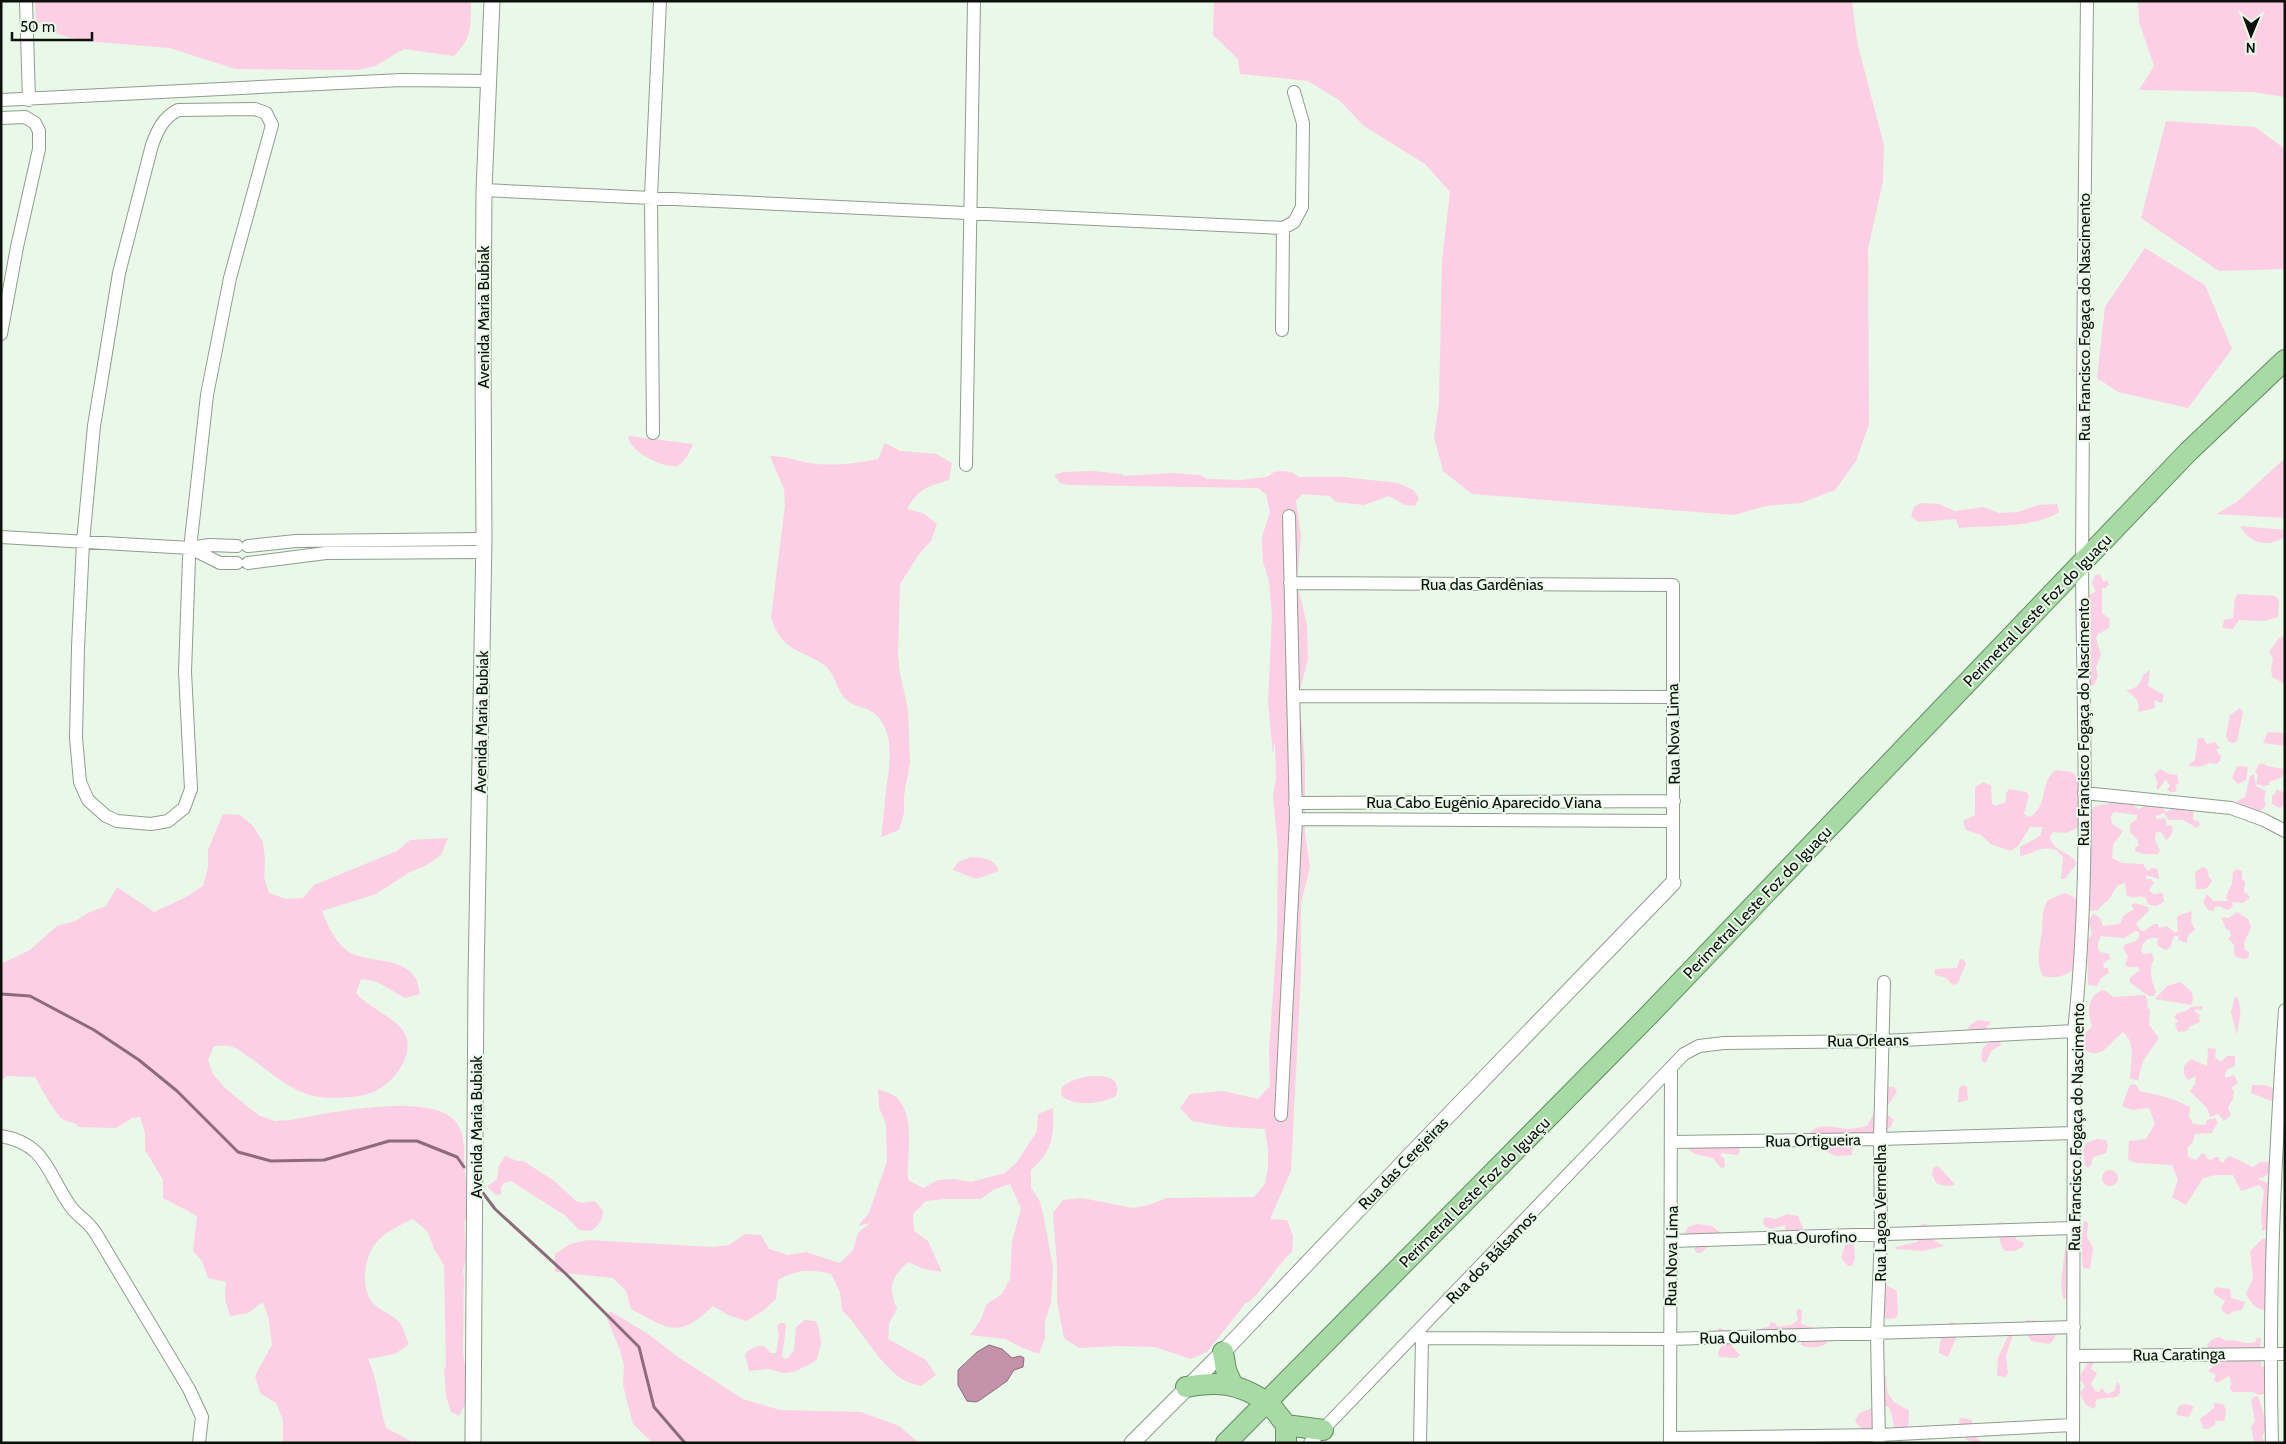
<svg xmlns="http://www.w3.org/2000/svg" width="2286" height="1444" font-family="Cabin,sans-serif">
<rect width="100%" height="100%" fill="#e9f8e8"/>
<path fill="#fccfe4" d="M35,1h436c-1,26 2,36 -17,55l-50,-7 -29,17 -17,4 -123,-1 -65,-21 -85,-7 -17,-4 -16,-5 -16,-11z
M1214,1h638l5,41 27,103 -1,36 -15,68 1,175 -13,37 -21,29 -34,13 -35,3 -32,9 -262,-21 -29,-23 -9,-34 5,-34 3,-143 8,-68 -25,-28 -61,-38 -25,-26 -31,-19 -68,-7 -2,-15 -25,-24z
M2138,1h147v96l-33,-5 -113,-2 15,-24 -15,-44z
M2166,121l89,6 30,22v120l-66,2 -78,-53z
M2145,248l60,37 27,64 -44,59 -70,-16 -21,-14 8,-71z
M628,436l65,8c-2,6 -10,21 -17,22 -14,2 -47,-15 -48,-30z
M885,443l15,8 36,3 16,9 -3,17c-22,7 -30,8 -42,29l16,4 14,11 -6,17 -12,13 -19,30 -2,72 2,17 8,37 2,52 -6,34v17l-5,17 -18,7c2,-13 3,-25 4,-38 3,-27 13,-64 -10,-85 -9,-8 -25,-7 -32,-18 -8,-11 -9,-25 -20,-32 -26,-16 -42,-14 -52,-47l14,-111 -1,-17 -14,-33c13,0 22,3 34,6 24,5 50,2 74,-3z
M2285,458v60l-69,-4 21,-12z
M1093,471l28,3 4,2 48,-3 27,2 7,4 34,1 26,-3 7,-5 8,-1 9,1 8,5h44l55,6 15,7 6,8 -4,8 -10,-1 -16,-9 -25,9 -28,-3 -6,-6 -28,-2 -6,7 5,34 -4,48 10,42 1,34 -9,34 6,70v70l5,34 -9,36v70l-10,198 -21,48 17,1 6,16 -1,16c-15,12 -34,47 -47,52l-38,48 -16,7 -36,-12 -38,-1 -38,2 -15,-10 -7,-37v-34l-4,-54 10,-13 19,-2 51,10 16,-3 18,-7 87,-1 11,-13 3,-17v-17l-3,-21 -37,-2 -36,-6 -12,-13 10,-14 33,-3 35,8 12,-13 -1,-36 8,-111 1,-90 -5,-53 3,-18 -1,-38 -2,14 -5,-52 4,-86 -3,-35 -6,-19 -1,-25 8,-25 -4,-18 -8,-6 -189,-3 -9,-2 -6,-8 9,-3z
M1921,503l18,1 16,7 29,-4 15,6 19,-1 20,-7 19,-1 2,8c-26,17 -70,13 -100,16l-3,-9 -38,3 -7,-6 3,-9z
M2240,526l45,4v7c-19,11 -34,7 -45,-11z
M2100,574l3,8 4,-2 2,4 -3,4h-4v25l8,6 -1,9 -11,6 -2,4 5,17 -5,12 2,9 -4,9 -5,1 -1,-40 3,-9 -3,-7 3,-8 -3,-22 1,-4 7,-5 -4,-7 3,-9z
M2238,594l37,2 4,4 -1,17 -14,4 -25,-1 -6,9 -11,-1 2,-8 9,-2 2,-20z
M2284,636l1,48 -13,-7 -1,-8 2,-11 -4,-6 10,-14z
M2150,670l-2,16 16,9 -2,8 -8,-3 1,8 -17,4c3,-12 -4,-15 -12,-22 10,-1 14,-5 17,-15z
M2240,708l3,4 -6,29 -5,2 -4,-2 -2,-5 4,-21z
M2268,732l17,1v13l-22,-3z
M2198,738h5l4,6 8,-2 5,6 -4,2 5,7 -1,4 -3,3 -8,-1c-5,4 -15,5 -21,2l7,-5z
M2263,763l4,3 17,3c2,8 -6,11 -14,12l-1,4 -5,1 -8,-2 2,-9 -3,-3 4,-8z
M2237,766l11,1 -2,13 -8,4 -6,-6z
M2160,769l9,5 8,1 2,8 -4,2 2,4 -2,3h-5l-3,-3 3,-3 -4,-7 -8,11 -2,-3 2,-4 -4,-8z
M2056,770l16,2 7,7v48l-12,6 -14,-1 -3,4c1,15 19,15 26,26l-1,4 -10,13h-4l2,-22 -7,-7c-18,-5 -22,4 -36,6v-9l20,-11 3,-9h-13l-12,19 -8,5 -19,-7 -10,-9 -15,-5 -3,-9 12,-6v-28l9,-5 7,4 1,18 3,2 11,-4v-9l3,-4 17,3 3,3 -5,19 5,3c20,-9 10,-36 27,-47z
M2254,774l2,12 10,5 -2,8 2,7 -7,6 -20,-7 -2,-4 8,-4 5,-21z
M2276,789l9,4 -1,13 -4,2 -8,-4v-8l4,-3z
M2114,799l3,4 7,-4 15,10 8,-4 14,1 5,6 5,-2 1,-4 14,4v3l4,-6h4l-1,13 5,1 2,4 -3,3 -14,-8h-14l-5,-7 -9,3 2,3 8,-1 2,8 4,-1 2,4 -3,8 -4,3 -5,-8h-5l-1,8 5,11 -3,3h-14l-8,-3v-4l4,-1c-1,-8 -4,-9 -9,-14v-8l7,-5v-4l-23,-3 -3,4 1,8 11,7 -10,14 -1,13 10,5 21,1 5,7 3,-3h4l3,2 1,9 -13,-4v4h5l3,4 -5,7c4,7 7,3 14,3l1,8c-5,5 -10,6 -16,3l-3,-7c-7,-2 -11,2 -18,-1l-2,-13 -8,3 -9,15 -4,2 -6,7 -9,1 -3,-13 3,-3 -4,-17 5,-17v-48l5,-7 12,-2z
M223,814l17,1 13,11 10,16 2,17 -1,18 5,16 17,6 17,-1 11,-13 83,-34 13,-11 38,-2 -7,17 -14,10 -19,8 -32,21 -54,17c5,13 12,29 24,39 20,15 55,4 70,29 2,4 3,10 4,15l-15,4 -28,-16 -16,-3 -5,14c21,25 72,30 43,77 -9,14 -23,23 -40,26 -14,2 -31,3 -45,0 -23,-5 -44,-24 -62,-37 -7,-4 -15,-12 -23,-13 -5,-1 -11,0 -15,0l-6,14 5,14 11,13 24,20 12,9 15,5 15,-1c34,-6 148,-31 168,5 9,15 5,32 7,48 1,12 5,23 8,34l-9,15 2,34 -4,20 2,-4 -1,80 5,35 -2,15 -7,14 -8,-4 -5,-16 -2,-29 2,1 -2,-103 -10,-16 -6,-17 -15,-13c-28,13 -47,23 -48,58 0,8 2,19 7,25 7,9 21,12 28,21 4,6 6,15 9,21l-14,10 -27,5c10,21 11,46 18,69l29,15h-132v-23l-7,-17 -16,-10 -5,-17 17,-31 -3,-25 -6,-18 -15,11 -18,3 -5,-17 1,-17 -18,-4 -6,-17 -9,-10 4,-35 -34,-18v-18l-18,-30v-18l-5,-15 -8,1 -16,10 -38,-1 -3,-4c-3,-1 -8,-1 -11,-3 -9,-5 -23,-33 -29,-43l-28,-1 -6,4v-116l29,-14 27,-24 18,-5 15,-9 16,-6 11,-19 37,25 32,-15 17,-11 5,-18v-18z
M971,857c11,1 24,1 28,14l-23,8 -23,-9 5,-8z
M2203,867l4,2 2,8 3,3c-4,9 -6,10 -16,9l-1,-17z
M2237,869l5,2v8l3,3 -1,10 4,2 2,4 -7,5 -11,-1 1,2 -1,4 -5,2 -8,-4 -4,1 -2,4 -5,-1 -5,-8 4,-8 6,7h15l-2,-5 6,-12 1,-12z
M2065,893l9,4 5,6 -5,65c-8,9 -20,11 -31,8 -7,-13 -4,-23 -2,-38 3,-14 -1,-25 7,-38z
M2135,903l13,4 1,4 -13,12 4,7 4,1 10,-7h4l1,4 8,-2 7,6h4l-1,-14 3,-3 12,-4 -1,10 4,9 -7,5 -1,8 -9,-3v-4h-4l-4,12 -4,2 -8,-4 -1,-5 2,-3c-10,-1 -16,2 -18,13l2,3 9,-1 2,7c-6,8 -2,23 2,32l-2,4h-5l-19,-13v-5l10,-8 -2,-3h-9l-4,-2 3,-8 -4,-8v-4l12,-4 3,-4v-5l-4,-1 -11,7 -23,-2c-3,7 -5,10 -1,16l9,2 1,4 -7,6 1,4h4l1,5 -8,5 -4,8 -9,-1 -1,-44 5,-7 -4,-13 5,-7 7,4 3,8 17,-2 3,-8 11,-7 -3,-4z
M2237,912l11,7 3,8 -7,16 1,7 4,2v5l-4,2 -9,-2 -2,-3v-9l-6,-7 3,-2 -1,-5 -4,-2 -5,-12 8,1z
M1960,959l4,1 2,3 -8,20 -5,2 -7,-7 -11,-3v-6l22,-1z
M2180,982l12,10 1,9 -2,4 -36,-6 12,-13z
M2102,990l4,1 7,6 32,-2 3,7 -1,4 3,5 -1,14 10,13 -16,23 -5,19 -8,-1c0,-17 7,-35 -7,-47 -14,10 -21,29 -38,18v-17l7,-6c-4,-15 -6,-29 10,-37z
M2235,996c10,8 3,28 2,39l-6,-23z
M2203,1006l-1,4 -5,-1 -3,2 7,5 -3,2 3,3 -12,6 -2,4 -9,1 -3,-8 3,-3 -4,-3 2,-4 12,-4 3,-3z
M1978,1020l13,2 -9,11h-13l-1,-5 2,-3z
M1992,1041l8,1 1,3 -10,6 -5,12 -4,-2c-2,-10 1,-16 10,-20z
M2208,1048l8,1 -1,8 6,5 6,-6h8v10l-9,4 -1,8 9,-3 4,8 -7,5 3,3 -1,8 -5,8 3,8 -7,6 -6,-7 -8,3 -3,-9 -17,-17 5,-7 1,-8 -8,4 -4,-6v-8l7,-7 16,7z
M1095,1076c13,0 27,3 21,20 -14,8 -43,11 -55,-1l1,-8c9,-7 21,-11 33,-11z
M2134,1084l3,2 3,5c19,4 33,7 50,16l-1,9 4,8 12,1 2,-5 8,-2 3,4 -6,11 -17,1 -2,8 -6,6 1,9 8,3 6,-7 4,2 1,4 4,1 4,-3h4l1,4 4,2 1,-4 5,-3 23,11 7,-5h9l2,9 -7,6 -7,2 17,6 1,42 -13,4 -1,-18 3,-22 -5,-6 -18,6 -8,-16h-17l-13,3 -17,27 -14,-8 6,-17 -6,-15 -35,-2 -9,-3 1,-19 17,-2 9,-15 -6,-16 -17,2 -10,-4 8,-21z
M1962,1085l5,1 1,14 -10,3 1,-14z
M2252,1085c10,0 17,-1 24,6l-2,11 -23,-9z
M1881,1086l13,1 3,4 -10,16 1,8 6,5 -4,8 -12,6h-69c9,-12 26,-6 38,-5 6,0 14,-2 20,-3l8,-15z
M878,1089c5,2 13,4 18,8 21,19 10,59 12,83l15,8 15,-8 17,-1 16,3 34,-9 12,-11 20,-31 1,-17 15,-6c1,29 0,42 -22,62v17l9,15 4,16 9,50 -2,36 -6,16v18l-6,16 -18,-7 -16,-8 -35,-4 10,-14 7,-17 15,-10 8,-15 2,-37 9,-34 -11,-24 -17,6 -12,9h-37l-18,2 -13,13 1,17 14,10 14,31 -18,-3 -16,-7c-18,17 -20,25 -11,47l-8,15 -1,15 38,21 10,15 -15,11c-6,-2 -14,-4 -19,-7 -25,-17 -39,-48 -60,-69l-2,-18 -9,-18c-22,-5 -33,-5 -53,6l-2,19 -13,12 -17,10 -18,-6 -15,-9c-34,33 -43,24 -82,3l-5,-18 -13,-13 -58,-6v-18l15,-10 18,-4 124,7 17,-2 16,-11 16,1 8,14 19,6 18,-3 34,11 13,-13 5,-17 12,-10 -12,3 11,-13 18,-52 -1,-36 -7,-18z
M2097,1139l9,1 2,5 -2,8 -13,4 -2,8 -3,3 -3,-3 -2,-14 3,-8z
M1843,1145l10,2 -1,8 -16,1 -9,-4 2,-4z
M1734,1146l5,1 1,5 -3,3 -15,-2 -2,3 4,2 1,9 -4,1 -8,-10 -18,-4 -7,-5 4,-2z
M505,1156l12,5h6l30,19 23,21 6,2 13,-2 8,10c0,9 -5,15 -12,20l-12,-1 -13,-14 -55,-35 -7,2 -3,5v6l-5,1 -9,-8 10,-8 2,-13z
M1938,1166l16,17 1,2 -10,1 -9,-3 -4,-8 1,-7z
M2102 1178a8 8 0 1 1 16 0a8 8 0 1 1-16 0Z
M1787,1214l11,2 6,15 -18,1 -1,-7 -14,4 -7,-3 -1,-5 2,-4 11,2z
M2084,1220l4,3 -1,13 6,12 -3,21 -7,-1 -2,-22z
M2000,1222l9,2 7,5v10l8,4 -1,4 -9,4h-9c-6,-6 -5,-17 -9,-26z
M1697,1224l15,2 10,8 -21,19h-4l-3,-4 2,-4 -15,-5 7,-13z
M1925,1224l9,4 -2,11 12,7 -21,5 -27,-2 -1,-2 22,-5 2,-4 -4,-11z
M2262,1239h5l5,6 -6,15 2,4 -1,34 -2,4 1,8c-10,0 -15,-7 -20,-16l7,-16 -3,-27z
M1846,1241l8,3 1,14 -3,8h-4l-7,-8z
M2066,1242h2v57h-5l-2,-17z
M1886,1285l11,6 1,22 -2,5 -10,1 -3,-9 -2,-23z
M2217,1287l13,2 1,9 14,4 -3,8 -8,1 -7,4 -6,-6 4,-8 -11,-7v-5z
M1799,1308l3,3 -1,13 23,7 4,7 -1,5c-7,5 -18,6 -26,2v-5l-52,-8 21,-6v-4l5,1 3,4 13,-2 7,-5 -2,-9z
M610,1311l38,23 30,23 65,42 37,11 81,2 38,14 20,17h-266l-20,-19 -10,-39 1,-19 -4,-16 -13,-31z
M805,1320l11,1 3,9 2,14 -4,15 -3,3 -20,10 -11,1 -14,-4 -20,2 -4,-17c3,-4 15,-11 20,-7 3,2 4,5 6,6h5l3,-17 -2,-9 3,-4h5l1,5 -4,27 2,4 4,-1 6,-8 2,-23z
M2027,1320l27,2c2,8 4,16 -5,22l-18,-3 -10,-18z
M1953,1322l7,5 -1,4 -11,26 -9,-4c0,-10 4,-23 10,-30z
M1719,1327l8,5 5,14 8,9 -3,3 -18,-1 -1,-5 4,-7 -6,-11z
M2009,1334l4,1 -7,21 2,17 -2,4 -9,-1 1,-19z
M2219,1337l7,4c10,-4 16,5 29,1l2,-4h4l-1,13 -51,-1 -2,-5 6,-6z
M2238,1358l21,2 3,4 -2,2 7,1v23l-3,4 -5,1 -7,-3h-19l-3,-3 1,-9 -2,-4 -12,7 -3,-4 2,-4 -8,-4 9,-9 13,-1z
M2090,1359l4,2 -3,8 6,4 -6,11 4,7 4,1 3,-4 5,6 7,-3 3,-9 3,3v8l-4,4 -18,2 -3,3 1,4 -2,3 -8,-4 -6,-12 5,-7 -5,-7 1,-5z
M1873,1374l14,3c-3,18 6,27 22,33l-1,22 -4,8c-15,-13 -8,-20 -16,-34l-4,1 -6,22c-10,1 -18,1 -23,-8l4,-8 16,-6 1,-21 -6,-10z
M2258,1396l9,29 -5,12 3,6h-11l-3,-16 4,-6 -4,-21 3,-3z
M2214,1403l9,1c4,5 3,11 1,17h-9v4l-8,4 -4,-1 -3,-9 14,-11z
M2184,1404l10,2 -5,11 -9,-1 -4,-2 3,-8z
M1963,1418l9,2 4,17 6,6h-8l-13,-6 -2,-18z"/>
<path fill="#c492ab" stroke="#8d6b7b" d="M989,1345l13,4 10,9 8,-2 4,2 -1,9 -9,3 -7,11 -27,19 -4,2 -9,-1 -9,-16v-15l19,-18z"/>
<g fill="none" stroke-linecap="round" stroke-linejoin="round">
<path stroke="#8d6b7b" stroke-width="3" d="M1,994l29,2 64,34 45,30 38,31 61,61 33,9 53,-1 65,-19h28l40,16 7,10
M480,1189l15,20 71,65 73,73 15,60 31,36"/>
<g stroke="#8f9d8e" stroke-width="14">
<path id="minor" d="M26,1l3,99
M1,100l400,-20 88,1
M255,109l11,4 6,12 -42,153 -23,117 -18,163 -4,114 6,117 -7,19 -16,13 -17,3 -34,-3 -11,-5 -18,-16 -8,-18 -4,-44 2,-91 5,-105 11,-116 25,-153 33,-128c6,-16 11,-27 26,-35z
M1,118l24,-1 10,6 4,8v18l-22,98 -16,87
M484,190l799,38
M1282,330l1,-102 11,-6 8,-15 1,-84 -9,-31
M653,433l-2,-237 9,-195
M966,465l8,-464
M1,537l189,11 19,-3 28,1
M248,546l48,-5 188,-2
M190,548l30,15h17
M248,563l78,-10 157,-1
M1290,583l383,2v298
M1293,696l379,1
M2084,793l147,15 33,12 21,11
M1295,803l379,-2
M1296,819l377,2
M1281,1115l15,-296 -7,-303
M1,1136c46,8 46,38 70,71 6,8 13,12 19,19 5,5 8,11 11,16l88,147 13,28 -3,26
M1671,1142l209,-3 194,-6
M1672,1241l401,-13
M1419,1331l3,7 -2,105
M1422,1338l247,1 405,-12
M2073,1356l212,-2
M1670,1438l210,-3 192,-10
M1310,1443l374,-389 15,-8 25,-3 160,-2 190,-10
M1670,1443l1,-373
M1879,1443l-2,-109 4,-99 -1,-96 4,-157
M2073,1443l1,-412c17,-154 9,-310 8,-465 0,-188 3,-377 5,-565
M2272,1443c-4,-145 3,-289 13,-433"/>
</g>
<g stroke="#8f9d8e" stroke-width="17">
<path id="tertiary" d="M473,1443l3,-465 8,-439 -1,-181 1,-168 8,-189
M1132,1443l91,-91 193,-203 257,-266"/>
</g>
<g stroke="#628d60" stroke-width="22">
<path id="trunk" d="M1223,1352l3,18 6,14
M1186,1387c31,-6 52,-4 79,14 8,5 15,17 21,24l37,5
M1226,1443l423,-428 539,-563 97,-92
M1286,1443v-18"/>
</g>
<use href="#minor" stroke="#fff" stroke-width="12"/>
<use href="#tertiary" stroke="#fff" stroke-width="15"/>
<use href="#trunk" stroke="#a7daa4" stroke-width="20"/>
</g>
<g text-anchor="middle" stroke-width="4" stroke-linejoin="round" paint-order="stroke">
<g font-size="16" fill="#0c110c" stroke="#e9f8e8">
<text transform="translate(483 317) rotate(-90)" y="6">Avenida Maria Bubiak</text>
<text transform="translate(2084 317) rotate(-90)" y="6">Rua Francisco Fogaça do Nascimento</text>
<text x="1482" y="590">Rua das Gardênias</text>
<text transform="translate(2037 610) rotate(-46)" y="6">Perimetral Leste Foz do Iguaçu</text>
<text transform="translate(481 722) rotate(-89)" y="6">Avenida Maria Bubiak</text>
<text transform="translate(2083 722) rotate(-90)" y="6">Rua Francisco Fogaça do Nascimento</text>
<text transform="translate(1673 734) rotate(-91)" y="6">Rua Nova Lima</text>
<text x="1484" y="808">Rua Cabo Eugênio Aparecido Viana</text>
<text transform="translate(1757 902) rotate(-46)" y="6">Perimetral Leste Foz do Iguaçu</text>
<text transform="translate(1868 1040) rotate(-1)" y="6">Rua Orleans</text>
<text transform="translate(476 1127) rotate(-90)" y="6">Avenida Maria Bubiak</text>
<text transform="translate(2076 1127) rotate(-89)" y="6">Rua Francisco Fogaça do Nascimento</text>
<text transform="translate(1813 1140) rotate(-1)" y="6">Rua Ortigueira</text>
<text transform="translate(1403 1163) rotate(-46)" y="6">Rua das Cerejeiras</text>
<text transform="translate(1474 1192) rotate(-45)" y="6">Perimetral Leste Foz do Iguaçu</text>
<text transform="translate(1880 1213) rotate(-90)" y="6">Rua Lagoa Vermelha</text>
<text transform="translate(1812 1237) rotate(-1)" y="6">Rua Ourofino</text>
<text transform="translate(1671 1256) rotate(-89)" y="6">Rua Nova Lima</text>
<text transform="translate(1491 1257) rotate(-46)" y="6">Rua dos Bálsamos</text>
<text transform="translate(1748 1337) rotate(-1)" y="6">Rua Quilombo</text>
<text transform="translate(2179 1354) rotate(-1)" y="6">Rua Caratinga</text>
</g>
</g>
<rect width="2286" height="1444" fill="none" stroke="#0c110c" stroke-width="5"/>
<g transform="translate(2251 35) rotate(181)" stroke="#e9f8e8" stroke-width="4" paint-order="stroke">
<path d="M0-4L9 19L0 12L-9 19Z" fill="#0c110c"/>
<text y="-8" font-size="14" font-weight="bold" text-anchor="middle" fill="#0c110c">N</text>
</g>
<path d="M12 32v8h80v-8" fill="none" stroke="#0c110c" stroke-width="2.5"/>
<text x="20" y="32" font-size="15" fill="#0c110c" stroke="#e9f8e8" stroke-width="4" paint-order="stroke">50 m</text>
</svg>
